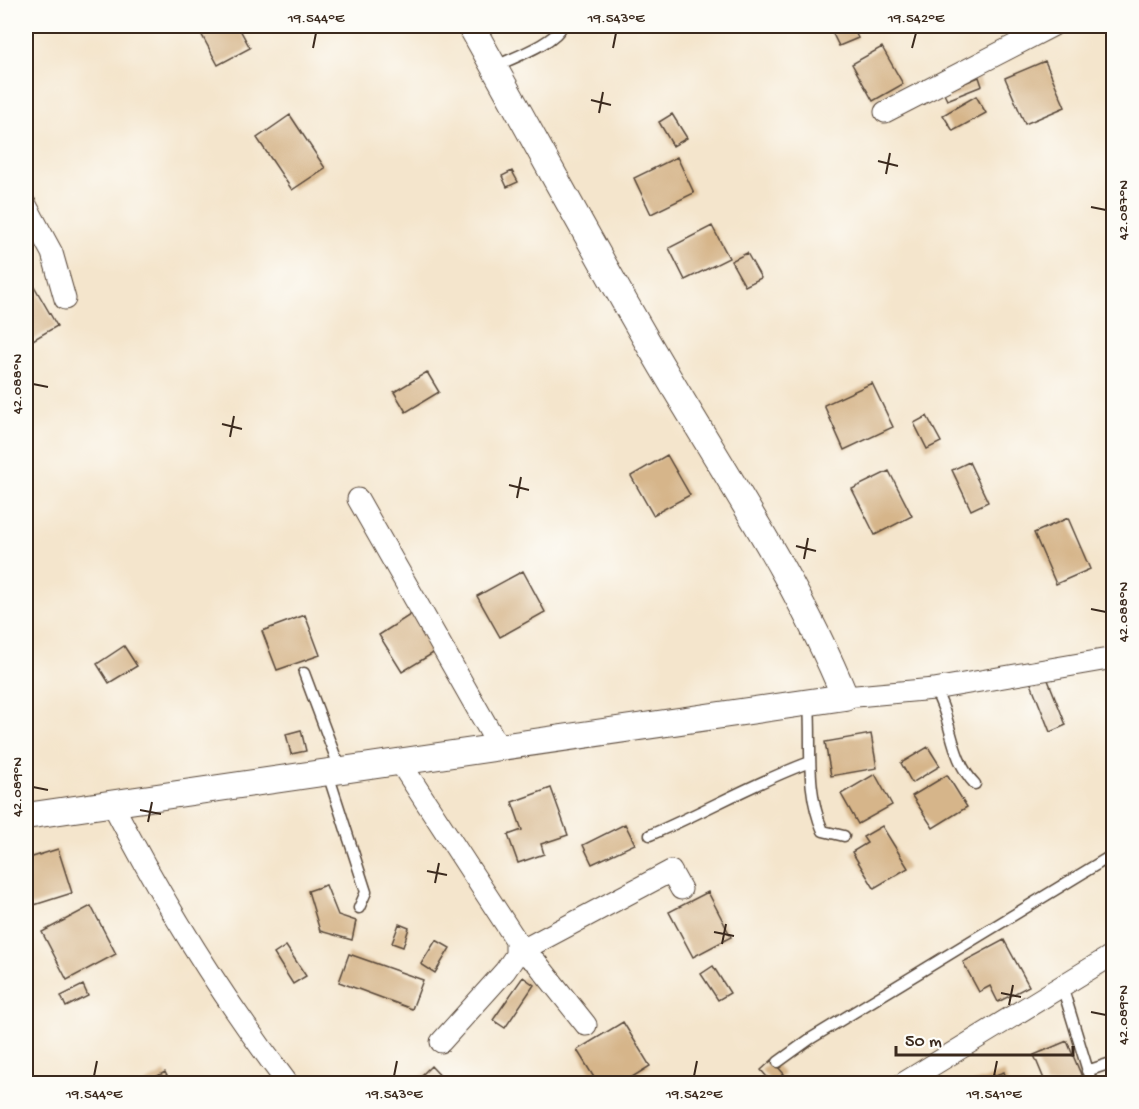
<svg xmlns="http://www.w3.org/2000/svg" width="1139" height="1109" font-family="'Gochi Hand',sans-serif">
<rect width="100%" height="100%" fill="#fdfcf7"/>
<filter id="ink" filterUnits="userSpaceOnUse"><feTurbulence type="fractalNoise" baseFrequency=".0167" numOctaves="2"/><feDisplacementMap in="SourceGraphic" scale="12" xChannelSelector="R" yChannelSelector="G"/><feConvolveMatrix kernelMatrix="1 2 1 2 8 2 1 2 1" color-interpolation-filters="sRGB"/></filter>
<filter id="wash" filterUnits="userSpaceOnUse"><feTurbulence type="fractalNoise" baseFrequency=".008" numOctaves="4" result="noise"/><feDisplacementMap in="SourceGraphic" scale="24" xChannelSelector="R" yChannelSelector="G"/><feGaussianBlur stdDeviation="1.35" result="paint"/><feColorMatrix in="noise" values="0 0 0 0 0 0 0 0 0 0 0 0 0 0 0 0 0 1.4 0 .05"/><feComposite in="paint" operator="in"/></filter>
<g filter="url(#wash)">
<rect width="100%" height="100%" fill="#f4e5cc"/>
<g id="blocks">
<path fill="#d6b58a" d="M197,26h41l12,22 -32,17z
M829,26h23l6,12 -19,8z
M882,47l21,37 -30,17 -21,-37z
M1045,61l20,46 -40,17 -20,-46z
M979,77l3,9 -35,14 -4,-8z
M976,96l10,17 -33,18 -10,-16z
M672,114l15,24 -14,8 -14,-24z
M290,115l35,53 -33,22 -35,-52z
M677,157l17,36 -43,21 -17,-36z
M512,171l6,11 -11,5 -5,-11z
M712,226l17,32 -44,22 -16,-32z
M747,253l14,25 -16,8 -14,-25z
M34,286l23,40 -31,18v-53z
M427,372l12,20 -33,20 -12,-20z
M872,383l21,44 -49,23 -20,-45z
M927,416l14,26 -14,7 -13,-26z
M667,455l23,40 -37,20 -22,-39z
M969,462l19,40 -17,8 -19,-40z
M889,471l23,45 -37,19 -23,-46z
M1068,518l22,51 -34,15 -22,-51z
M523,571l22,41 -45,25 -23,-41z
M416,611l24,38 -38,23 -23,-37z
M305,615l15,40 -43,15 -15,-39z
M124,646l13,20 -28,17 -12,-19z
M1046,675l20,50 -16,7 -20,-51z
M301,730l5,21 -15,3 -5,-20z
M871,734l6,34 -46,8 -6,-34z
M928,747l12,19 -28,17 -11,-20z
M875,774l17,31 -34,19 -17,-30z
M947,775l20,32 -34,21 -21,-32z
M551,788l17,47 -27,9 3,10 -26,9 -10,-28 14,-5 -10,-28z
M625,824l10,20 -43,20 -9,-19z
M882,826l26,42 -34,20 -22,-36 15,-9 -4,-6z
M58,849l14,44 -44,14 -2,-48z
M326,885l12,30 18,6 -4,19 -32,-9 -12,-40z
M708,892l23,45 -38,20 -24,-45z
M91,906l25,48 -49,26 -25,-48z
M399,924l10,4 -6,19 -11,-4z
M436,940l14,8 -15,25 -14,-9z
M1004,940l25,46 -31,16 -8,-16 -11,6 -16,-30z
M286,946l20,30 -13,8 -19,-30z
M349,954l74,26 -11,29 -73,-27z
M713,966l17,27 -12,7 -17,-26z
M523,977l11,8 -29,43 -12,-8z
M83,985l5,11 -22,11 -5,-11z
M623,1022l27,44 -29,18h-23l-21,-34z
M1067,1041l18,43h-39l-12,-29z
M772,1060l12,14 -11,10 -12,-14z
M431,1066l17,18h-35z
M165,1072l6,12h-28z
M1004,1072l4,12h-35l-1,-1z"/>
</g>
</g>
<g filter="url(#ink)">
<use href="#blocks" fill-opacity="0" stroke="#574638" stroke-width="1.5"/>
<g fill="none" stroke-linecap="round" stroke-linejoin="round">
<g stroke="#574638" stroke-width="13">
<path id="service" d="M494,67c18,-9 61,-24 68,-41
M304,673l36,96
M934,689c19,30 15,68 41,95
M809,703c3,44 -4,87 14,128l21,5
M328,774l38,118 -7,16
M650,835c54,-23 105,-53 160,-73
M1062,986l30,98
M778,1062l32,-23 304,-185
M1087,1071l27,-9"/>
</g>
<g stroke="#574638" stroke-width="23">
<path id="minor" d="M885,112l167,-86
M26,205l26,48 13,46
M358,499l142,250
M845,697l89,-8 180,-31
M401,764l115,176v15l-11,16 -64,71
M113,805c50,97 109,192 175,279
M586,1025l-50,-63 -20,-14 14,-2 141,-75 10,18
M902,1084l212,-130"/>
</g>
<g stroke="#574638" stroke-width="28">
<path id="tertiary" d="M26,816l819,-119c-51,-124 -127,-233 -194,-349 -62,-107 -120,-215 -180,-322"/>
</g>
<use href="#service" stroke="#fff" stroke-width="10"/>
<use href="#minor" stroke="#fff" stroke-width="21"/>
<use href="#tertiary" stroke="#fff" stroke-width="26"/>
</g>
</g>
<path fill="none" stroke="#3b2a1e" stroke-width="2" d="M313,48l3,-15M613,48l3,-15M912,48l4,-15M591,100l20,5M599,113l4,-21M878,161l20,5M886,174l4,-21M1091,207l15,3M33,384l15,3M222,424l20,5M230,437l4,-21M509,485l20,5M517,498l4,-21M796,546l20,5M804,559l4,-21M1091,609l15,3M33,787l15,3M140,810l21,4M148,822l4,-20M427,871l20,4M435,883l4,-20M714,932l20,4M722,944l4,-20M1001,993l20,4M1009,1005l4,-20M1091,1012l15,3M94,1076l3,-15M394,1076l3,-15M694,1076l3,-15M994,1076l3,-15"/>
<rect width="1139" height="1109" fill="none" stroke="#fdfcf7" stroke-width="66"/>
<path d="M896 1046v9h177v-9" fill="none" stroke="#3b2a1e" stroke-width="3"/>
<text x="905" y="1046" font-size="18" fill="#3b2a1e" stroke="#fdfcf7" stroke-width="4.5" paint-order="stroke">50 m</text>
<rect x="33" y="33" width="1073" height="1043" fill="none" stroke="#3b2a1e" stroke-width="2"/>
<g font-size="15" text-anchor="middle" fill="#3b2a1e">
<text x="316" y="22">19.544°E</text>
<text x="616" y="22">19.543°E</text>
<text x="916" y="22">19.542°E</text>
<text transform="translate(1122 210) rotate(-90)" y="5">42.087°N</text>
<text transform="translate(16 384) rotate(-90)" y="5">42.088°N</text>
<text transform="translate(1122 612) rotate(-90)" y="5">42.088°N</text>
<text transform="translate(16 787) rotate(-90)" y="5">42.089°N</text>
<text transform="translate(1122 1015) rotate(-90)" y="5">42.089°N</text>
<text x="94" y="1098">19.544°E</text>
<text x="394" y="1098">19.543°E</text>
<text x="694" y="1098">19.542°E</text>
<text x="994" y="1098">19.541°E</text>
</g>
</svg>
